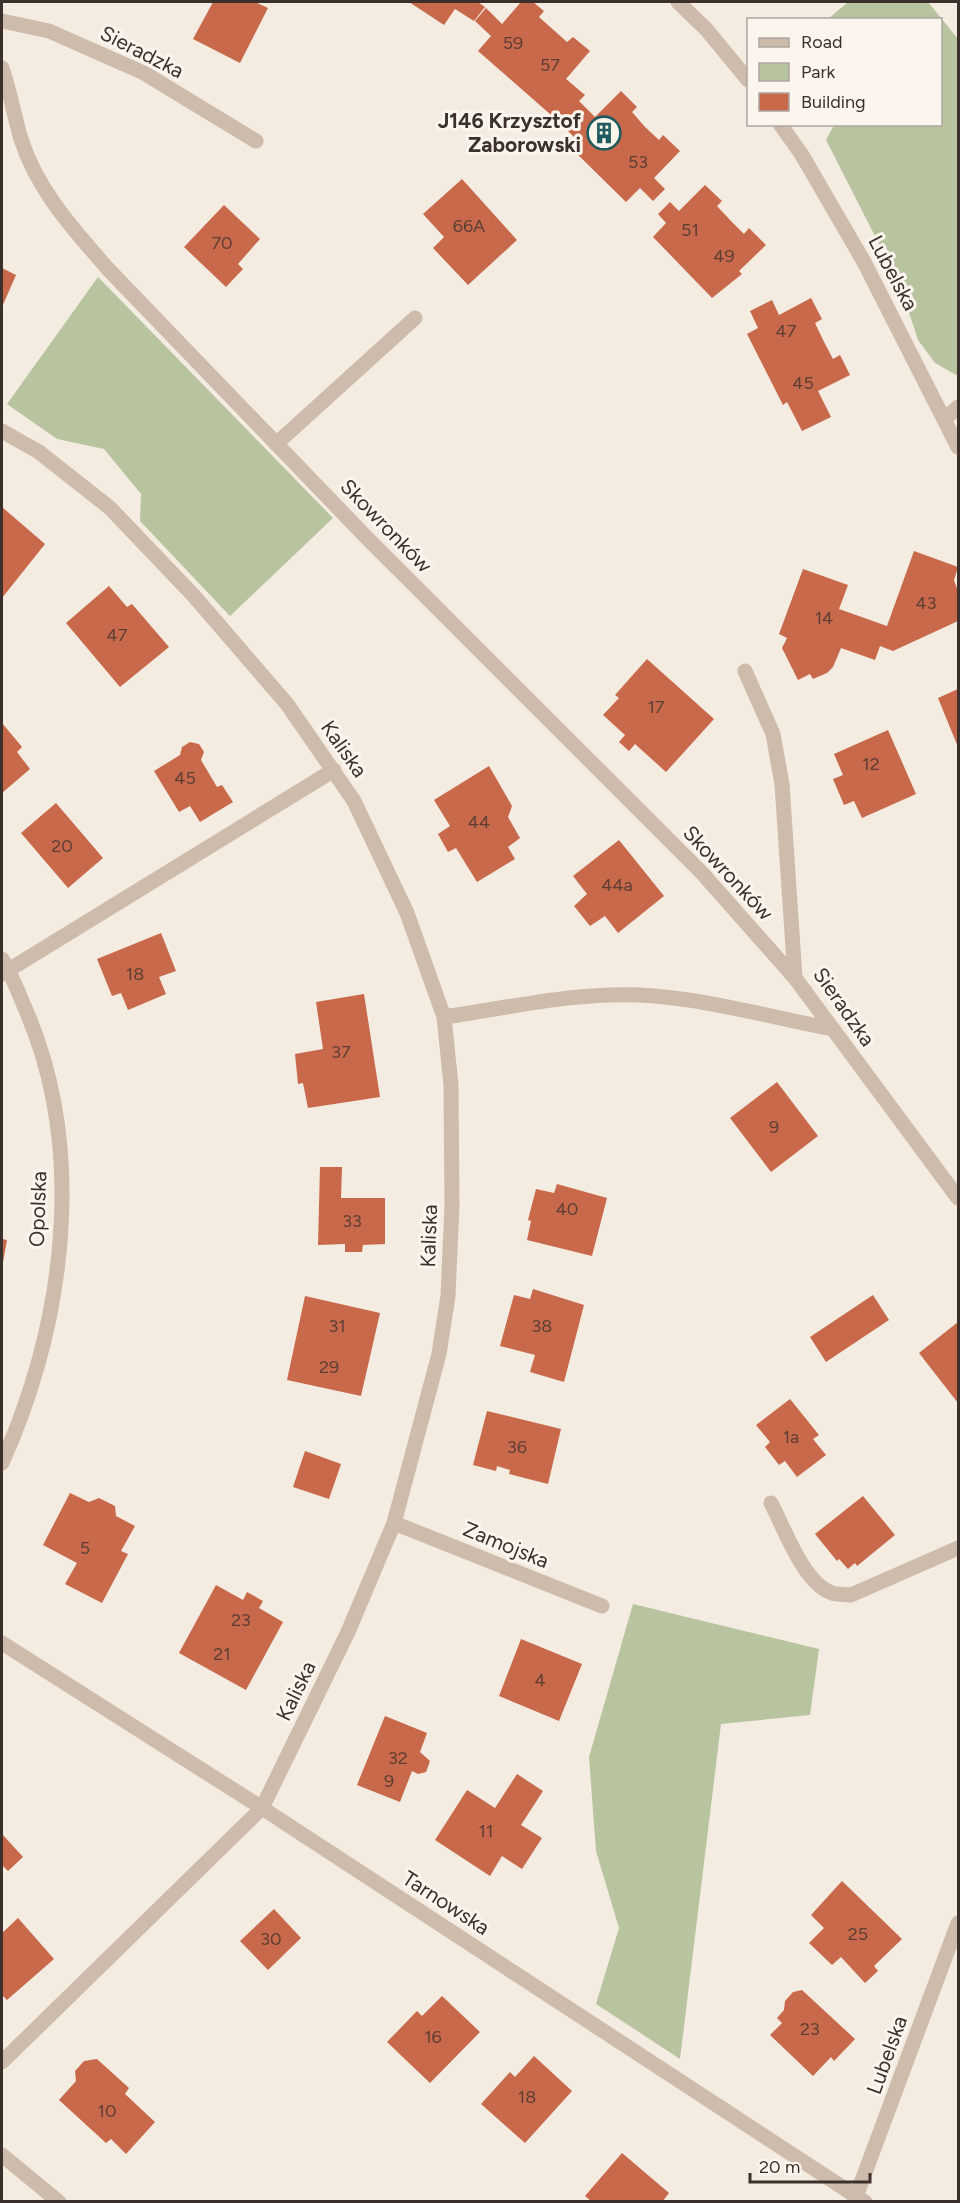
<svg xmlns="http://www.w3.org/2000/svg" width="960" height="2203" font-family="Figtree,sans-serif">
<rect width="100%" height="100%" fill="#f4ebe1"/>
<path fill="#b8c4a0" d="M848,2h80l30,37v337l-23,-13 -17,-23 -18,-55 -74,-145 8,-15 106,-1v-104l-112,-1z
M98,277l235,241 -103,98 -90,-95 1,-27 -37,-45 -47,-10 -50,-35z
M633,1604l186,45 -9,66 -89,9 -41,335 -84,-55 23,-76 -23,-77 -7,-94z"/>
<path fill="#c8694b" d="M213,2h42l13,6 -28,55 -47,-24z
M409,2h69l7,5 -11,14 -19,-12 -11,16z
M521,2h12l11,9 -5,6 28,25 6,-5 17,14 -24,28 19,16 -6,6 16,16 26,-26 16,16 -5,5 13,15 14,13 4,-5 17,16 -26,27 11,11 -12,12 -13,-13 -14,14 -57,-56 7,-7 -18,-18 -80,-70 13,-15 -16,-15 11,-13 16,16z
M462,179l55,61 -49,45 -35,-37 11,-11 -21,-23z
M705,185l17,16 -5,5 13,14 14,14 5,-6 17,17 -27,26 3,3 -30,24 -59,-61 13,-14 -8,-9 12,-12 9,9z
M224,205l36,34 -22,25 5,5 -17,18 -42,-40z
M2,268l14,7 -14,32z
M811,298l11,21 -7,4 8,17 10,19 7,-4 10,20 -32,16 13,26 -29,14 -15,-29 -4,3 -36,-71 11,-6 -8,-17 22,-11 7,15z
M2,507l43,37 -43,54z
M914,551l44,16 -4,13 4,11v30l-65,30 -13,-5 -5,14 -34,-12 -8,19 -6,6 -14,6 -3,-5 -12,6 -16,-32 5,-10 -8,-4 24,-65 45,16 -9,24 48,17z
M109,586l18,21 5,-3 37,43 -49,40 -54,-64z
M647,659l67,60 -48,53 -31,-28 -6,7 -10,-9 6,-7 -22,-20 16,-17 -4,-3z
M958,689v58l-20,-49z
M2,723l20,24 -5,5 13,17 -28,24z
M888,730l28,64 -54,24 -8,-17 -10,4 -11,-26 10,-4 -9,-21z
M190,742l9,2 5,8 -3,8 16,27 5,-2 11,17 -33,20 -10,-16 -11,6 -25,-41 26,-16 2,-8z
M489,766l23,40 -4,11 12,21 -12,9 7,12 -38,23 -21,-34 -8,4 -10,-18 12,-8 -16,-26z
M56,803l47,55 -35,30 -47,-55z
M619,840l45,56 -46,37 -13,-17 -15,10 -16,-20 13,-12 -14,-18z
M161,933l15,38 -17,6 7,17 -38,16 -7,-17 -9,3 -15,-37z
M364,994l16,103 -72,11 -5,-25 -5,1 -3,-30 28,-5 -7,-47z
M777,1082l41,54 -47,36 -41,-54z
M320,1167h22l-1,31h44v46l-22,1 -1,7h-17v-8l-27,1z
M557,1184l50,14 -15,58 -65,-16 4,-19 -3,-1 8,-31 18,4z
M2,1239l5,1 -4,22h-1z
M533,1289l51,16 -20,77 -34,-10 5,-17 -35,-9 14,-51 16,4z
M873,1295l16,25 -63,42 -16,-25z
M305,1296l75,17 -19,83 -74,-16z
M958,1322v81l-39,-50z
M790,1399l29,36 -6,4 13,16 -29,22 -12,-16 -6,4 -14,-18 5,-5 -14,-17z
M487,1411l74,18 -13,55 -39,-10 1,-4 -13,-4 -1,5 -23,-6z
M305,1451l36,13 -12,35 -36,-12z
M70,1493l19,9 10,-4 16,8 1,10 19,10 -14,25 7,3 -26,49 -37,-19 12,-21 -34,-18z
M863,1496l32,39 -38,31 -2,-3 -7,6 -9,-10 -2,2 -22,-27z
M216,1585l27,15 4,-8 16,9 -4,7 24,14 -37,68 -67,-37z
M521,1639l61,25 -23,57 -60,-25z
M385,1716l42,17 -7,19 10,9 -4,11 -8,2 -6,-3 -12,31 -43,-17z
M517,1774l26,17 -22,34 21,13 -20,31 -20,-13 -12,20 -55,-36 32,-50 28,18z
M2,1834l21,23 -15,14 -6,-6z
M842,1881l60,58 -28,27 4,5 -13,12 -24,-26 -9,8 -23,-22 15,-15 -13,-13z
M274,1909l27,29 -33,32 -28,-29z
M18,1918l36,41 -47,41 -5,-5v-62z
M802,1990l53,49 -21,22 -3,-4 -18,19 -43,-41 12,-12 -5,-5 7,-8 1,-9 8,-9z
M442,1996l38,36 -50,51 -43,-41 30,-31 5,5z
M534,2056l38,35 -47,52 -44,-39 29,-32 5,5z
M97,2059l32,29 -4,6 30,28 -29,32 -15,-15 -5,4 -47,-43 17,-19 -1,-10 9,-10z
M622,2153l47,40 -7,9h-70l-7,-6z"/>
<g fill="none" stroke-linecap="round" stroke-linejoin="round">
<path stroke="#cdbbac" stroke-width="15" d="M678,2l28,27 42,51
M2,21l47,10 95,42 112,68
M2,68c8,23 12,48 19,71 16,51 53,91 87,130l259,269 335,335 93,105 163,220
M780,124l22,31 62,107 94,185
M946,418l12,-11
M2,431l37,21 71,56 84,88 93,108 67,97 53,112 37,104 7,68 1,120 -4,91 -9,58 -45,169 -46,109 -86,176 -260,254
M276,444l139,-126
M745,671l28,63 9,50 13,194
M2,959c10,16 16,33 23,49 63,144 39,316 -23,455
M2,974l332,-204
M444,1017c64,-9 131,-25 195,-22 65,3 130,22 194,34
M771,1503c13,25 33,81 61,90 5,2 13,1 19,2l107,-47
M394,1523l208,83
M2,1643l260,165 603,394
M2,2155l57,47
M854,2202l104,-279"/>
</g>
<defs>
<g id="building-ring" transform="scale(1.725)"><circle r="9.5" fill="#fbf5ee" stroke="#1f5a5e" stroke-width="1.5"/><path d="M-4-6H4V6H1V3H-1V6H-4ZM-2.5-4.3h1.7v1.8h-1.7ZM.8-4.3h1.7v1.8H.8ZM-2.5-1h1.7V.8h-1.7ZM.8-1h1.7V.8H.8Z" fill="#1f5a5e"/></g>
</defs>
<g fill-rule="evenodd">
<use href="#building-ring" x="604" y="133"/>
</g>
<g text-anchor="middle" stroke-width="6" stroke-linejoin="round" paint-order="stroke">
<g font-size="18" fill="#5e3e33">
<text x="513" y="49">59</text>
<text x="550" y="71">57</text>
<text x="638" y="168">53</text>
<text x="469" y="232">66A</text>
<text x="690" y="236">51</text>
<text x="222" y="249">70</text>
<text x="724" y="262">49</text>
<text x="786" y="337">47</text>
<text x="803" y="389">45</text>
<text x="926" y="609">43</text>
<text x="824" y="624">14</text>
<text x="117" y="641">47</text>
<text x="656" y="713">17</text>
<text x="871" y="770">12</text>
<text x="185" y="784">45</text>
<text x="479" y="828">44</text>
<text x="62" y="852">20</text>
<text x="617" y="891">44a</text>
<text x="135" y="980">18</text>
<text x="341" y="1058">37</text>
<text x="774" y="1133">9</text>
<text x="567" y="1215">40</text>
<text x="352" y="1227">33</text>
<text x="337" y="1332">31</text>
<text x="542" y="1332">38</text>
<text x="329" y="1373">29</text>
<text x="791" y="1443">1a</text>
<text x="517" y="1453">36</text>
<text x="85" y="1554">5</text>
<text x="241" y="1626">23</text>
<text x="222" y="1660">21</text>
<text x="540" y="1686">4</text>
<text x="398" y="1764">32</text>
<text x="389" y="1787">9</text>
<text x="486" y="1837">11</text>
<text x="858" y="1940">25</text>
<text x="271" y="1945">30</text>
<text x="810" y="2035">23</text>
<text x="433" y="2043">16</text>
<text x="527" y="2103">18</text>
<text x="107" y="2117">10</text>
</g>
<g font-size="21" fill="#3b302b" stroke="#fbf5ee">
<text transform="translate(142 52) rotate(27)" y="7">Sieradzka</text>
<text transform="translate(893 273) rotate(62)" y="7">Lubelska</text>
<text transform="translate(386 526) rotate(46)" y="7">Skowronków</text>
<text transform="translate(344 749) rotate(55)" y="7">Kaliska</text>
<text transform="translate(728 873) rotate(47)" y="7">Skowronków</text>
<text transform="translate(844 1007) rotate(55)" y="7">Sieradzka</text>
<text transform="translate(38 1209) rotate(-88)" y="7">Opolska</text>
<text transform="translate(429 1236) rotate(-88)" y="7">Kaliska</text>
<text transform="translate(506 1545) rotate(22)" y="7">Zamojska</text>
<text transform="translate(296 1691) rotate(-64)" y="7">Kaliska</text>
<text transform="translate(446 1903) rotate(33)" y="7">Tarnowska</text>
<text transform="translate(887 2055) rotate(-70)" y="7">Lubelska</text>
</g>
<g font-size="21" font-weight="bold" fill="#3b302b" stroke="#fbf5ee" text-anchor="end">
<text x="581" y="128">J146 Krzysztof<tspan x="581" dy="24">Zaborowski</tspan></text>
</g>
</g>
<rect width="960" height="2203" fill="none" stroke="#3b302b" stroke-width="6"/>
<rect x="747" y="18" width="195" height="108" fill="#fbf5ee" stroke="#aea6a0" stroke-width="1.5"/>
<rect x="759" y="38" width="30" height="9" fill="#cdbbac" stroke="#aea6a0" stroke-width="1.5"/>
<text x="801" y="48" font-size="18" fill="#3b302b">Road</text>
<rect x="759" y="63" width="30" height="18" fill="#b8c4a0" stroke="#aea6a0" stroke-width="1.5"/>
<text x="801" y="78" font-size="18" fill="#3b302b">Park</text>
<rect x="759" y="93" width="30" height="18" fill="#c8694b" stroke="#aea6a0" stroke-width="1.5"/>
<text x="801" y="108" font-size="18" fill="#3b302b">Building</text>
<path d="M750 2173v9h120v-9" fill="none" stroke="#3b302b" stroke-width="3"/>
<text x="759" y="2173" font-size="18" fill="#3b302b" stroke="#fbf5ee" stroke-width="4.5" paint-order="stroke">20 m</text>
</svg>
